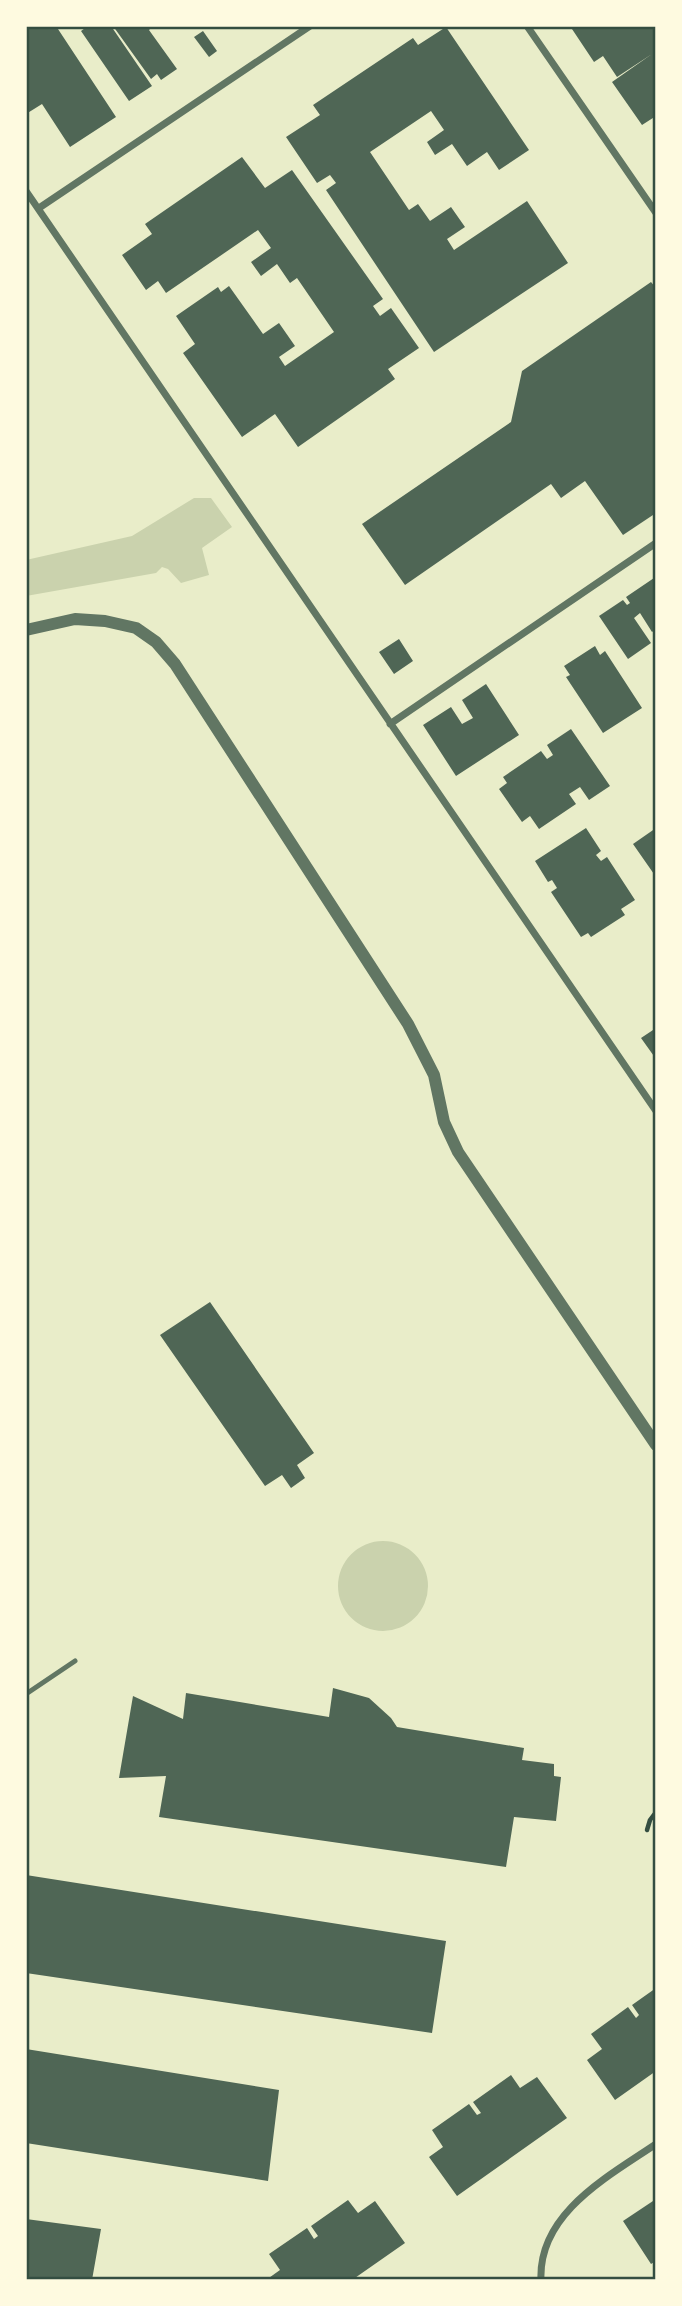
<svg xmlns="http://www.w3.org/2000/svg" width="682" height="2306" font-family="'IBM Plex Sans',sans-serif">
<rect width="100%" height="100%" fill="#e9edc9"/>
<path fill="#cad2ad" d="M194,498h17l21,29 -30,21 7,27 -28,8 -13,-14 -6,-2 -6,6 -130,23v-36l106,-24z
M338 1586a45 45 0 1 1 90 0a45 45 0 1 1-90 0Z"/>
<path fill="#4f6655" d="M26,26h30l60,91 -46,30 -28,-43 -16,10z
M88,26h23l41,60 -23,15 -48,-70z
M113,26h40l-4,4 28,39 -16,11 -4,-6 -6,5z
M570,26h86v90l-14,9 -30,-43 40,-28 -35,23 -14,-21 -9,6z
M446,27l83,123 -30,20 -12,-18 -20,14 -15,-22 -17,11 -8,-13 17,-12 -13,-19 -61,41 39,58 9,-6 12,17 21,-14 14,20 -18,12 7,11 73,-49 41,62 -134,89 -108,-162 10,-7 -6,-8 -13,8 -31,-46 34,-22 -7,-10 100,-67 5,7z
M203,31l14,20 -8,6 -15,-20z
M242,157l23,31 27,-18 91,129 -10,7 7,10 11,-8 28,40 -31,21 7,10 -97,68 -23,-33 -33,23 -59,-84 12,-9 -19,-28 42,-29 3,5 8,-6 34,48 16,-11 16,23 -16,11 6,9 49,-34 -37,-54 -7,5 -13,-19 -16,12 -10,-14 20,-14 -13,-18 -92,63 -8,-12 -12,9 -24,-35 30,-21 -7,-10z
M651,282l5,6v225l-33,22 -38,-54 -24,17 -10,-14 -146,101 -43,-61 149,-102 11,-51z
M654,578l2,51 -4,3 -12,-19 -6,5 17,25 -23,16 -29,-43 24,-16 4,5 3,-2 -4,-6z
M399,639l14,22 -19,13 -15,-22z
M595,646l5,9 5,-4 37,57 -39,25 -37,-56 4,-2 -6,-9z
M486,684l33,51 -63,41 -33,-51 28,-18 11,17 11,-6 -11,-18z
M571,729l39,57 -21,14 -9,-13 -11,7 7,10 -37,25 -9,-13 -8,6 -23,-33 8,-6 -4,-6 38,-26 6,8 6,-4 -6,-10z
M586,828l15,23 -5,4 5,6 6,-4 28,43 -14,9 4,6 -34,22 -3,-4 -7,4 -30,-45 6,-4 -5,-8 -4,2 -13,-21z
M656,828v49l-23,-33z
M656,1028v31l-15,-21z
M210,1302l104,151 -17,12 8,13 -14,10 -9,-13 -17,11 -105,-151z
M333,1688l36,10 22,20 6,9 127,21 -2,12 32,4v12l7,1 -5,44 -42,-4 -8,50 -347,-50 7,-41 -47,2 14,-82 50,23 3,-26 143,24z
M26,1875l420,66 -14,92 -406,-60z
M656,1988v83l-41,29 -28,-40 15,-11 -11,-15 37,-27 8,11 3,-3 -7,-10z
M26,2049l253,41 -11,91 -242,-38z
M511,2075l9,13 17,-11 30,41 -110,78 -28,-39 14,-10 -11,-17 37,-26 8,11 4,-2 -8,-11z
M656,2199v62l-5,3 -28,-43z
M348,2200l10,13 17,-12 30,42 -53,37h-86l14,-10 -11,-16 38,-26 7,11 4,-3 -7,-10z
M26,2219l75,10 -9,51h-66z"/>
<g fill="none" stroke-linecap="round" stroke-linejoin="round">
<path stroke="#344e41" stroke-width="4.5" d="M647,1830l3,-10 6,-8"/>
<path stroke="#617663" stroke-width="5" d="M26,1694l49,-33"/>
<path stroke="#617663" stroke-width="7" d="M527,26l129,187
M26,191l630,920
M39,208l271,-182
M390,724l266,-181
M541,2280c-3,-67 68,-104 115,-136"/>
<path stroke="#617663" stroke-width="12" d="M26,630l49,-11 30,2 31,7 20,14 19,22 233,360 26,51 10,47 14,30 198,293"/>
</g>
<rect width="682" height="2306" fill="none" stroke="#fefae0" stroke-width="56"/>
<rect x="28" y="28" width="626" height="2250" fill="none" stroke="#344e41" stroke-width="2.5"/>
</svg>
